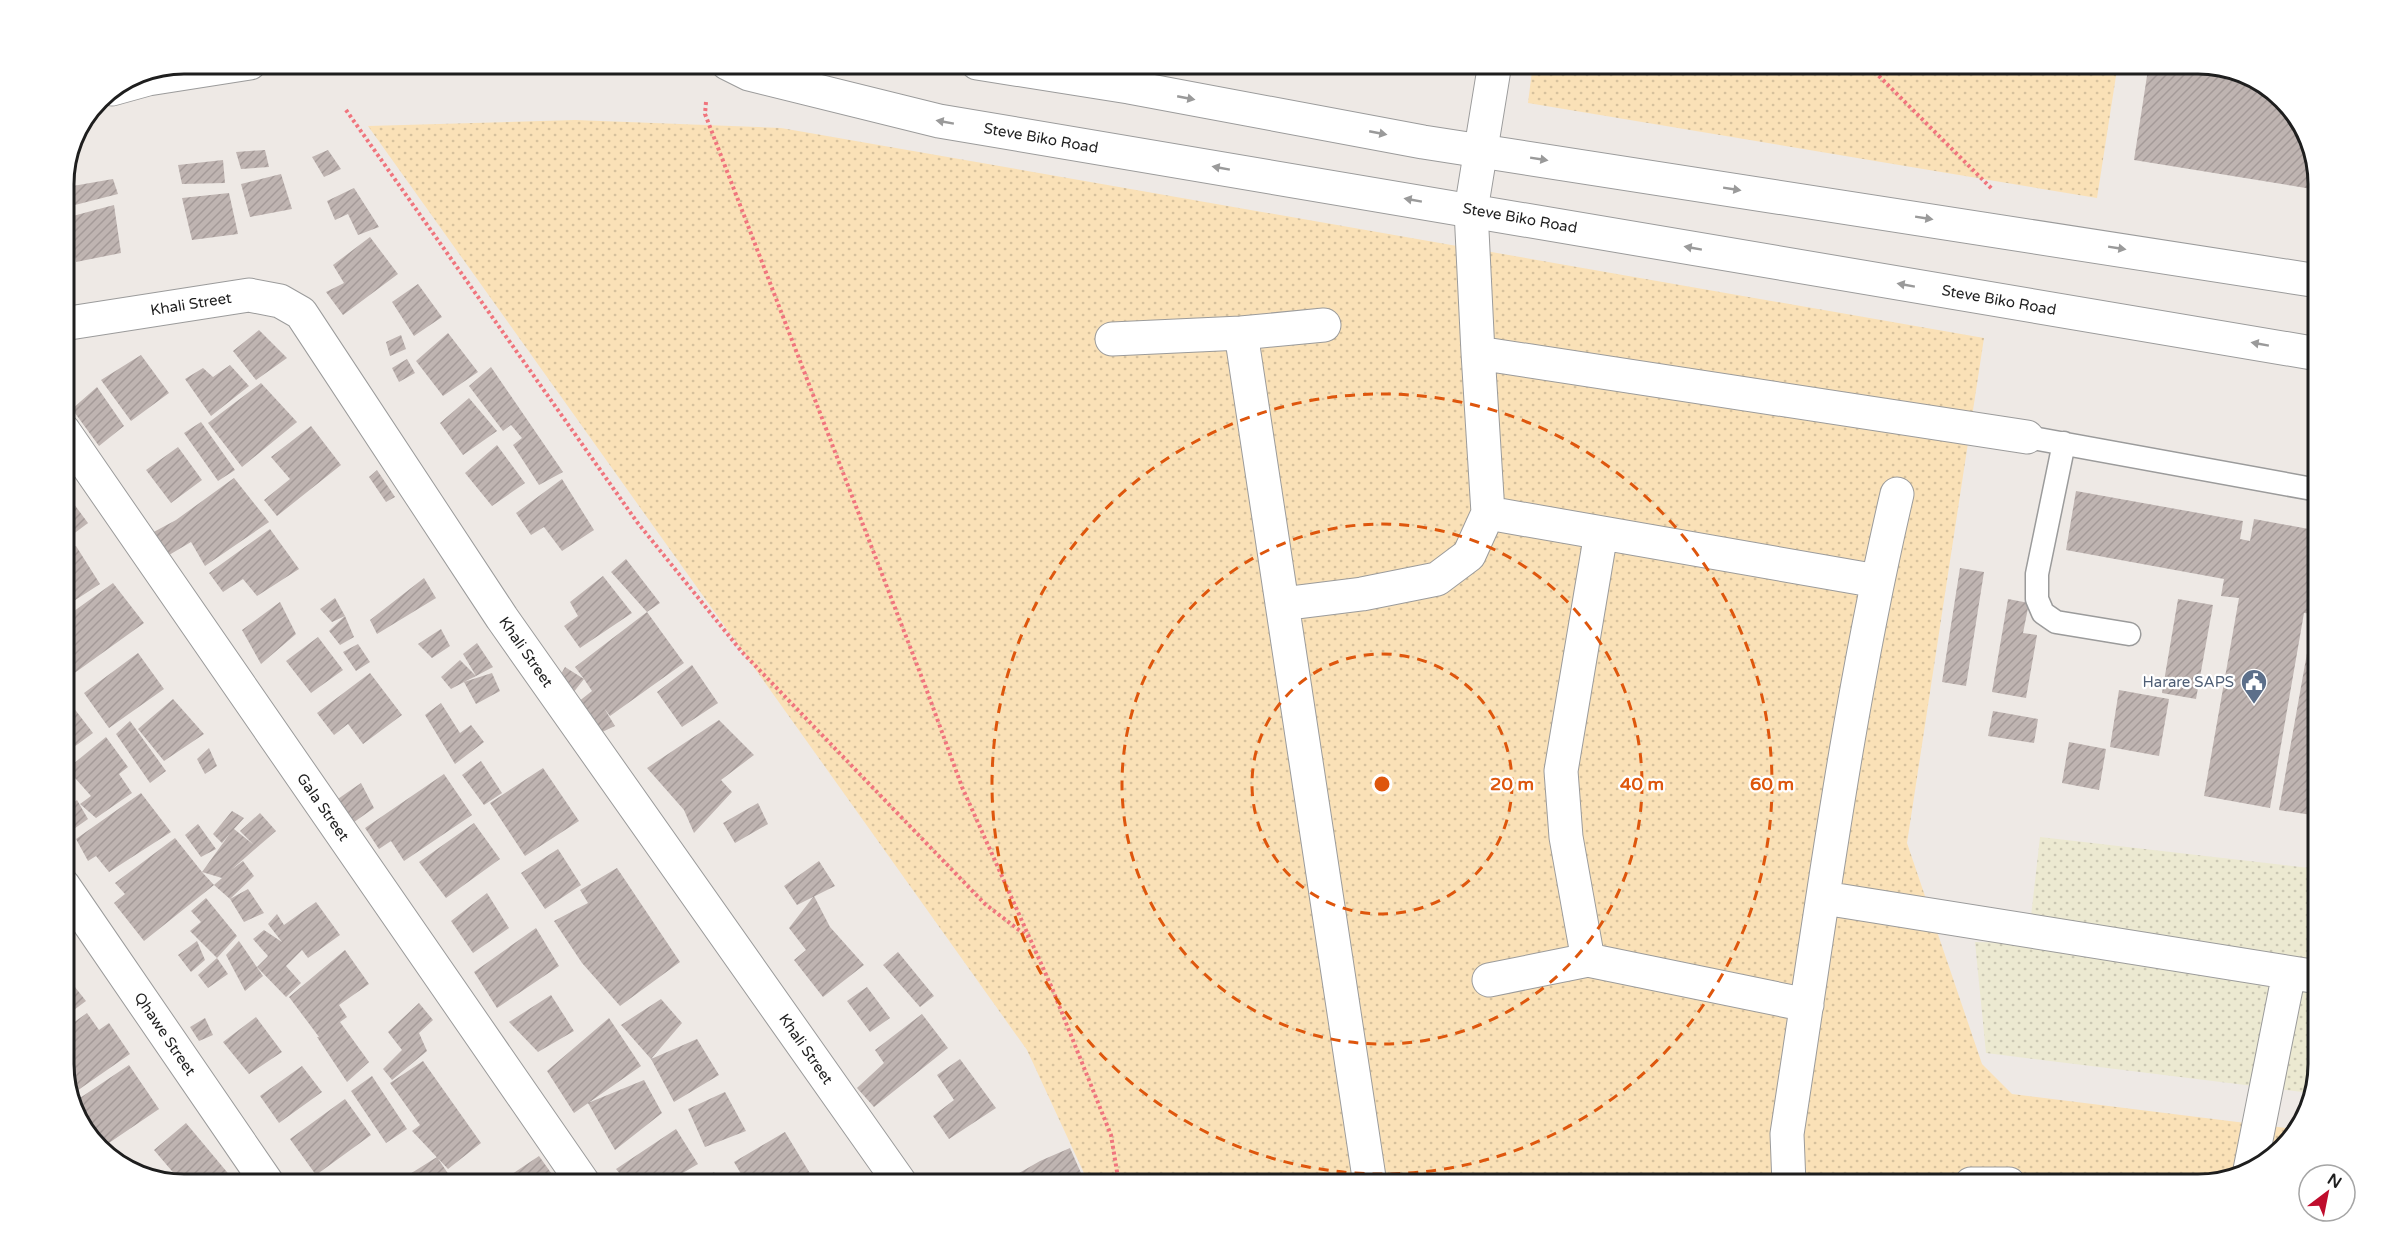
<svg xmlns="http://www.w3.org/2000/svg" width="2381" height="1247" font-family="'Varela Round',sans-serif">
<defs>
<pattern id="farmland-dots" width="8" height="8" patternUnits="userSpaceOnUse" patternTransform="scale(1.5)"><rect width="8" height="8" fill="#ece9d1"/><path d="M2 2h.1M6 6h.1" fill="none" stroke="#cac7b3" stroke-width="1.8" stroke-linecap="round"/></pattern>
<pattern id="sand-dots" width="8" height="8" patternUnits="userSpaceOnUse" patternTransform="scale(1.5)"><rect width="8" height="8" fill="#fae1b7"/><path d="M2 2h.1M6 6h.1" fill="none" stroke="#d6c19d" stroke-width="1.8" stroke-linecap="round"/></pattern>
<pattern id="building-hatch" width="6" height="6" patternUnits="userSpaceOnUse" patternTransform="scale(1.5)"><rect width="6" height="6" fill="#bfb4b1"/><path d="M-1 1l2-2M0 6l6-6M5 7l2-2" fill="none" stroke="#a49a98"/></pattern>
</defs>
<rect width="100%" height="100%" fill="#eee9e5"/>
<path fill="url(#farmland-dots)" d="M2040,837l278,32v194l-7,30 -325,-40 -11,-111 53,1z"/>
<path fill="url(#sand-dots)" d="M1533,63h585l-21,135 -569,-95z
M575,120l206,8 1203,210 -77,505 75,221 30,30 282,35 -36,39 -60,16h-1109l-62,-134 -659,-924z"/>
<path fill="url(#building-hatch)" d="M2149,63h49l53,13 47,41 20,59v14l-184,-30z
M265,150l4,17 -28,2 -5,-17z
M328,150l13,19 -17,8 -12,-20z
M223,160l2,23 -43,1 -4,-19z
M281,174l11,35 -42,8 -9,-33z
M113,179l5,15 -47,12 -4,-19z
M354,188l25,39 -21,8 -10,-21 -13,6 -8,-19z
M229,193l9,41 -46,6 -10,-42z
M114,205l7,48 -45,9 -7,-45z
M370,237l28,37 -55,41 -17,-23 18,-9 -11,-18z
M63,245l4,17 -4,1z
M418,284l24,33 -28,19 -22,-34z
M259,330l28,28 -31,22 -23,-29z
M448,333l30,39 -35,24 -27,-35z
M401,335l5,14 -16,7 -4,-14z
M141,355l28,38 -38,28 -30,-41z
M407,359l8,14 -16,9 -7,-14z
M230,365l19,21 -38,30 -26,-37 18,-11 10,9z
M491,367l72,105 -24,13 -26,-40 9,-7 -11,-13 -8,6 -34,-45z
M261,383l36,39 -55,45 -34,-44z
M97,387l27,39 -25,20 -27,-37z
M469,398l28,33 -34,24 -23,-32z
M201,422l34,48 -17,11 -34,-48z
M311,426l30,39 -64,51 -13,-16 26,-21 -19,-22z
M497,445l28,38 -33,23 -27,-33z
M178,447l24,33 -31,23 -25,-33z
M377,470l18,27 -9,5 -17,-25z
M234,478l35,44 -64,44 -14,-24 -27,16 -14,-24 26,-14z
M562,479l32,51 -32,21 -18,-24 -13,8 -15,-22z
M2076,491l167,30 -3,18 10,2 4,-22 60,11v4h4v282l-39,-6 35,-196 -10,-1 -34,195 -66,-12 35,-198 -18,-2 3,-17 -158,-29z
M71,500l17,23 -20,15 -5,-5v-27z
M270,529l29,40 -42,27 -14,-17 -20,13 -14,-19z
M76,546l24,38 -37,24v-54z
M626,559l34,44 -13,9 -36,-40z
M1960,568l24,4 -18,114 -24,-4z
M603,576l29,37 -52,35 -16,-22 14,-10 -8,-14z
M424,578l12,20 -59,36 -7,-14z
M113,583l31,40 -75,54 -6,-9v-49z
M335,598l10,18 9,21 -14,8 -11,-14 16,-15 -13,6 -12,-13z
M2008,599l21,4 -6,30 14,2 -11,63 -34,-6z
M2178,599l35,6 -17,94 -34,-6z
M280,602l16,32 -35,30 -19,-34z
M647,612l37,51 -74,53 -6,-8 11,18 -15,7 -22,-31 14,-11 -8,-12 -11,14 -13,-17 5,-9 19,12 -9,-12z
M441,629l9,17 -18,12 -14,-14z
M318,637l25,33 -32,23 -25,-32z
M477,643l16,24 -17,9 -12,6 -13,7 -10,-12 19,-17 16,16 -13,-22z
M358,644l12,18 -14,9 -13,-19z
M138,653l26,36 -55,39 -25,-35z
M692,665l26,38 -36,24 -25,-35z
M370,673l32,42 -39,29 -15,-20 -14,11 -17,-22z
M492,673l8,18 -24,13 -12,-22z
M2119,690l50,9 -10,57 -49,-9z
M63,694l30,39 -30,22z
M173,699l31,35 -40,27 -26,-32z
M441,703l19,30 11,-8 13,17 -29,22 -30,-49z
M1993,711l45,8 -4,24 -46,-7z
M719,720l35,35 -33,25 11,12 -38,41 -10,-23 -37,-42z
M130,721l36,50 -16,12 -34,-49z
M106,737l22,30 -9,7 13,19 -36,25 -16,-14 11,-8 -24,-27z
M2069,742l37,7 -7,41 -37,-7z
M209,748l8,18 -12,8 -8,-15z
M481,761l21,32 -18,12 -22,-30z
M543,768l36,53 -54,35 -35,-53z
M444,774l28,41 -68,46 -13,-20 -12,8 -14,-21z
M361,783l13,25 -27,19 -15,-24z
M141,793l30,39 -62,40 -13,-16 -8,5 -12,-22z
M77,800l11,19 -20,14 -5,-7v-16z
M758,803l10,21 -33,19 -12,-20z
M232,811l12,7 -10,11 20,16 -14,-14 20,-18 16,18 -45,39 12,-9 11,15 -24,23 -16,-14 8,-7 -20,-6 12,13 -70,56 -30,-38 11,-9 -10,-11 60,-45 27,34 29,-40 -9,11 -9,-9z
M474,823l26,36 -54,39 -27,-36z
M198,824l18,25 -15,8 -16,-22z
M558,849l23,36 -36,24 -24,-36z
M819,861l16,25 -38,19 -13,-19z
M617,868l63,94 -60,44 -38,-43 -28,-42 34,-18 -8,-13z
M248,889l16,24 -20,9 -14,-23z
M487,893l22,35 -36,25 -22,-32z
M814,896l16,31 34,38 -41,32 -29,-37 12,-10 -17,-22z
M206,898l31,38 -20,22 -27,-27 11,-9 -10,-11z
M316,902l24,33 -32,23 -6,-8 -16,16 15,17 -15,14 -29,-30 11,-11 -15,-17 11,-9 18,12 -14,-18 9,-10 7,11z
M536,928l23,38 -62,42 -23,-36z
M197,941l8,19 -14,12 -13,-17z
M239,941l24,35 -18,15 -19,-36z
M345,950l24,34 -30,21 8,12 -7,5 29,40 -22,20 -30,-45h2l-30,-40z
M898,952l36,44 -14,11 -37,-42z
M217,958l11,16 -20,14 -10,-13z
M63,972l23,29 -23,17z
M867,987l23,31 -20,14 -23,-31z
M551,995l23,36 -36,21 -29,-30z
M661,999l21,24 -31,36 -30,-34z
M419,1003l14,17 -14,13 8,18 -35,29 -9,-11 19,-19 -14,-18z
M87,1013l12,17 10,-7 21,31 -59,41 -8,-23v-42z
M922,1014l26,34 -74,59 -17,-19 27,-25 -9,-13z
M256,1017l26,35 -33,22 -26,-32z
M205,1018l8,17 -14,6 -9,-14z
M609,1018l32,48 -67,47 -27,-42z
M697,1039l22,36 -45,27 -23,-43z
M960,1059l36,49 -47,31 -16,-23 21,-16 -17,-25z
M423,1061l58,82 -33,26 -36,-38 8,-6 -30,-42z
M129,1065l30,44 -56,38 -29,-45z
M302,1066l20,26 -43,31 -19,-27z
M372,1076l35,53 -21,14 -35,-52z
M644,1080l18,33 -47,37 -27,-47z
M725,1092l21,39 -41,16 -17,-38z
M345,1099l26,36 -55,40 -26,-36z
M186,1123l51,61h-54l-29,-34z
M676,1129l22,35 -34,20h-36l-12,-15z
M785,1132l26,43 -16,9h-48l-13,-22z
M1070,1148l15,34 -6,2h-69l-3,-4 33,-19z
M539,1156l20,28h-62z
M437,1157l18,27h-61z
M714,1172l7,12h-25z"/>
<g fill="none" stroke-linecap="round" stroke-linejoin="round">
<g stroke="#9b9b9b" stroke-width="25">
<path id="service" d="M2027,437l291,53
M2064,443l-27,131v25l6,14 13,9 73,12"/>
</g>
<g stroke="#9b9b9b" stroke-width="35">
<path id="minor" d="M1495,63l-24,147 7,143 549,84
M63,324l186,-29 31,6 21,12 201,305 399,566
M1241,333l129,851
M1112,339l129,-6 83,-8
M63,430l521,754
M1488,513l389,68
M1601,533l-40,238 5,66 22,123 219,45
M1282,604l80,-10 75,-15 32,-24 19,-42 -10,-160
M63,885l205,299
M1824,898l494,79
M1489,980l99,-20
M2250,1170l39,-197
M1789,1184l-2,-50c33,-214 61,-430 110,-640
M1971,1184h38"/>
</g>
<g stroke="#9b9b9b" stroke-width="35">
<path id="tertiary" d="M727,63l22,11 190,47 1379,233
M977,63l152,24 294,55 895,139
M112,89l36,-10 102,-16"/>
</g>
<path stroke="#f0747d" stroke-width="4" stroke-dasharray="3 3" stroke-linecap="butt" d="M1866,63l126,126
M706,102l-1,12 222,577 35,96 90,201 59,147 8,49
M346,110l291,412 105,130 243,252 43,33"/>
<use href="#service" stroke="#fff" stroke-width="22"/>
<use href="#minor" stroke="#fff" stroke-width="33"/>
<use href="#tertiary" stroke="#fff" stroke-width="33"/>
</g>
<defs><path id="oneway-solid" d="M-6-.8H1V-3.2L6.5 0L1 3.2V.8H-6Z" transform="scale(1.5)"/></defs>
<g fill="#9a9a9a">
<use href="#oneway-solid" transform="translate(1186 98) rotate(11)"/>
<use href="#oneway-solid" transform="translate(945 122) rotate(-170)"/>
<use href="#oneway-solid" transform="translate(1378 133) rotate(11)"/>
<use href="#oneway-solid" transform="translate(1539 159) rotate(9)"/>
<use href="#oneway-solid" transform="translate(1221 168) rotate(-170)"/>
<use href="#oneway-solid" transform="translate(1732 189) rotate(9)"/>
<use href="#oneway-solid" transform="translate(1413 200) rotate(-170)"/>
<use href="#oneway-solid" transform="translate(1924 218) rotate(9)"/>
<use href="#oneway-solid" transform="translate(1693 248) rotate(-170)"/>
<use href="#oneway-solid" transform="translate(2117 248) rotate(9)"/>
<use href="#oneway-solid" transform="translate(1906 285) rotate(-170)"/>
<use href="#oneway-solid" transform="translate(2260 344) rotate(-170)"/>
</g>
<g fill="none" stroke="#de560d" stroke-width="3" stroke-dasharray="10 8">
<circle cx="1382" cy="784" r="130"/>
<circle cx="1382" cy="784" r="260"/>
<circle cx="1382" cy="784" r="390"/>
</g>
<defs>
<g id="civic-pin" transform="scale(1.35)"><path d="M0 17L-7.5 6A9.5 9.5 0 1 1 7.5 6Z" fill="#5c6f8a" stroke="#fff"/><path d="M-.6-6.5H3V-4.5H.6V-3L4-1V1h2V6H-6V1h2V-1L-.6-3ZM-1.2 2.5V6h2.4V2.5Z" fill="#fff"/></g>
</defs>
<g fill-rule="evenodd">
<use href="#civic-pin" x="2254" y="682"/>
</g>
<g text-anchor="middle" stroke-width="4.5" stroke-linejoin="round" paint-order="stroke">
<g font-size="15" fill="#1e1e1e" stroke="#fff">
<text transform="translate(1041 138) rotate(10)" y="5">Steve Biko Road</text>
<text transform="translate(1520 218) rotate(10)" y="5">Steve Biko Road</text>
<text transform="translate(1999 300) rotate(10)" y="5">Steve Biko Road</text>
<text transform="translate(191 304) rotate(-9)" y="5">Khali Street</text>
<text transform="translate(526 652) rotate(55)" y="5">Khali Street</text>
<text transform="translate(323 807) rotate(55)" y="5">Gala Street</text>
<text transform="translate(165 1034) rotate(56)" y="5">Qhawe Street</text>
<text transform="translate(806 1049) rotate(55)" y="5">Khali Street</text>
</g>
<g font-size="15" fill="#4e5e75" stroke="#fff" text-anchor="end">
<text x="2234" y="687">Harare SAPS</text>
</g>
</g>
<path d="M0 0H2381V1247H0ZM184 74H2198A110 110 0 0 1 2308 184V1064A110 110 0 0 1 2198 1174H184A110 110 0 0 1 74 1064V184A110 110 0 0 1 184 74Z" fill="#fff" fill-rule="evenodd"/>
<path fill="none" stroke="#1e1e1e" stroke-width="3" d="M184 74H2198A110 110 0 0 1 2308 184V1064A110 110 0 0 1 2198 1174H184A110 110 0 0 1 74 1064V184A110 110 0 0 1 184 74Z"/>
<circle cx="1382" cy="784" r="9" fill="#de560d" stroke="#fff" stroke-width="3"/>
<g font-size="18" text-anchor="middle" font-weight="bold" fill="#de560d" stroke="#fff" stroke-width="4.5" stroke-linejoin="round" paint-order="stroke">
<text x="1512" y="790">20 m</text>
<text x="1642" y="790">40 m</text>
<text x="1772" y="790">60 m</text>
</g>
<g transform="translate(2327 1193) rotate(32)"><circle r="28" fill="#ffffff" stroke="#a5a5a5" stroke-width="1.5"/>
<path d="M0-4.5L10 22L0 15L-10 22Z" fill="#bf0d2d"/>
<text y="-9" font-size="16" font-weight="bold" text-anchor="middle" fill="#1e1e1e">N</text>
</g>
</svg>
